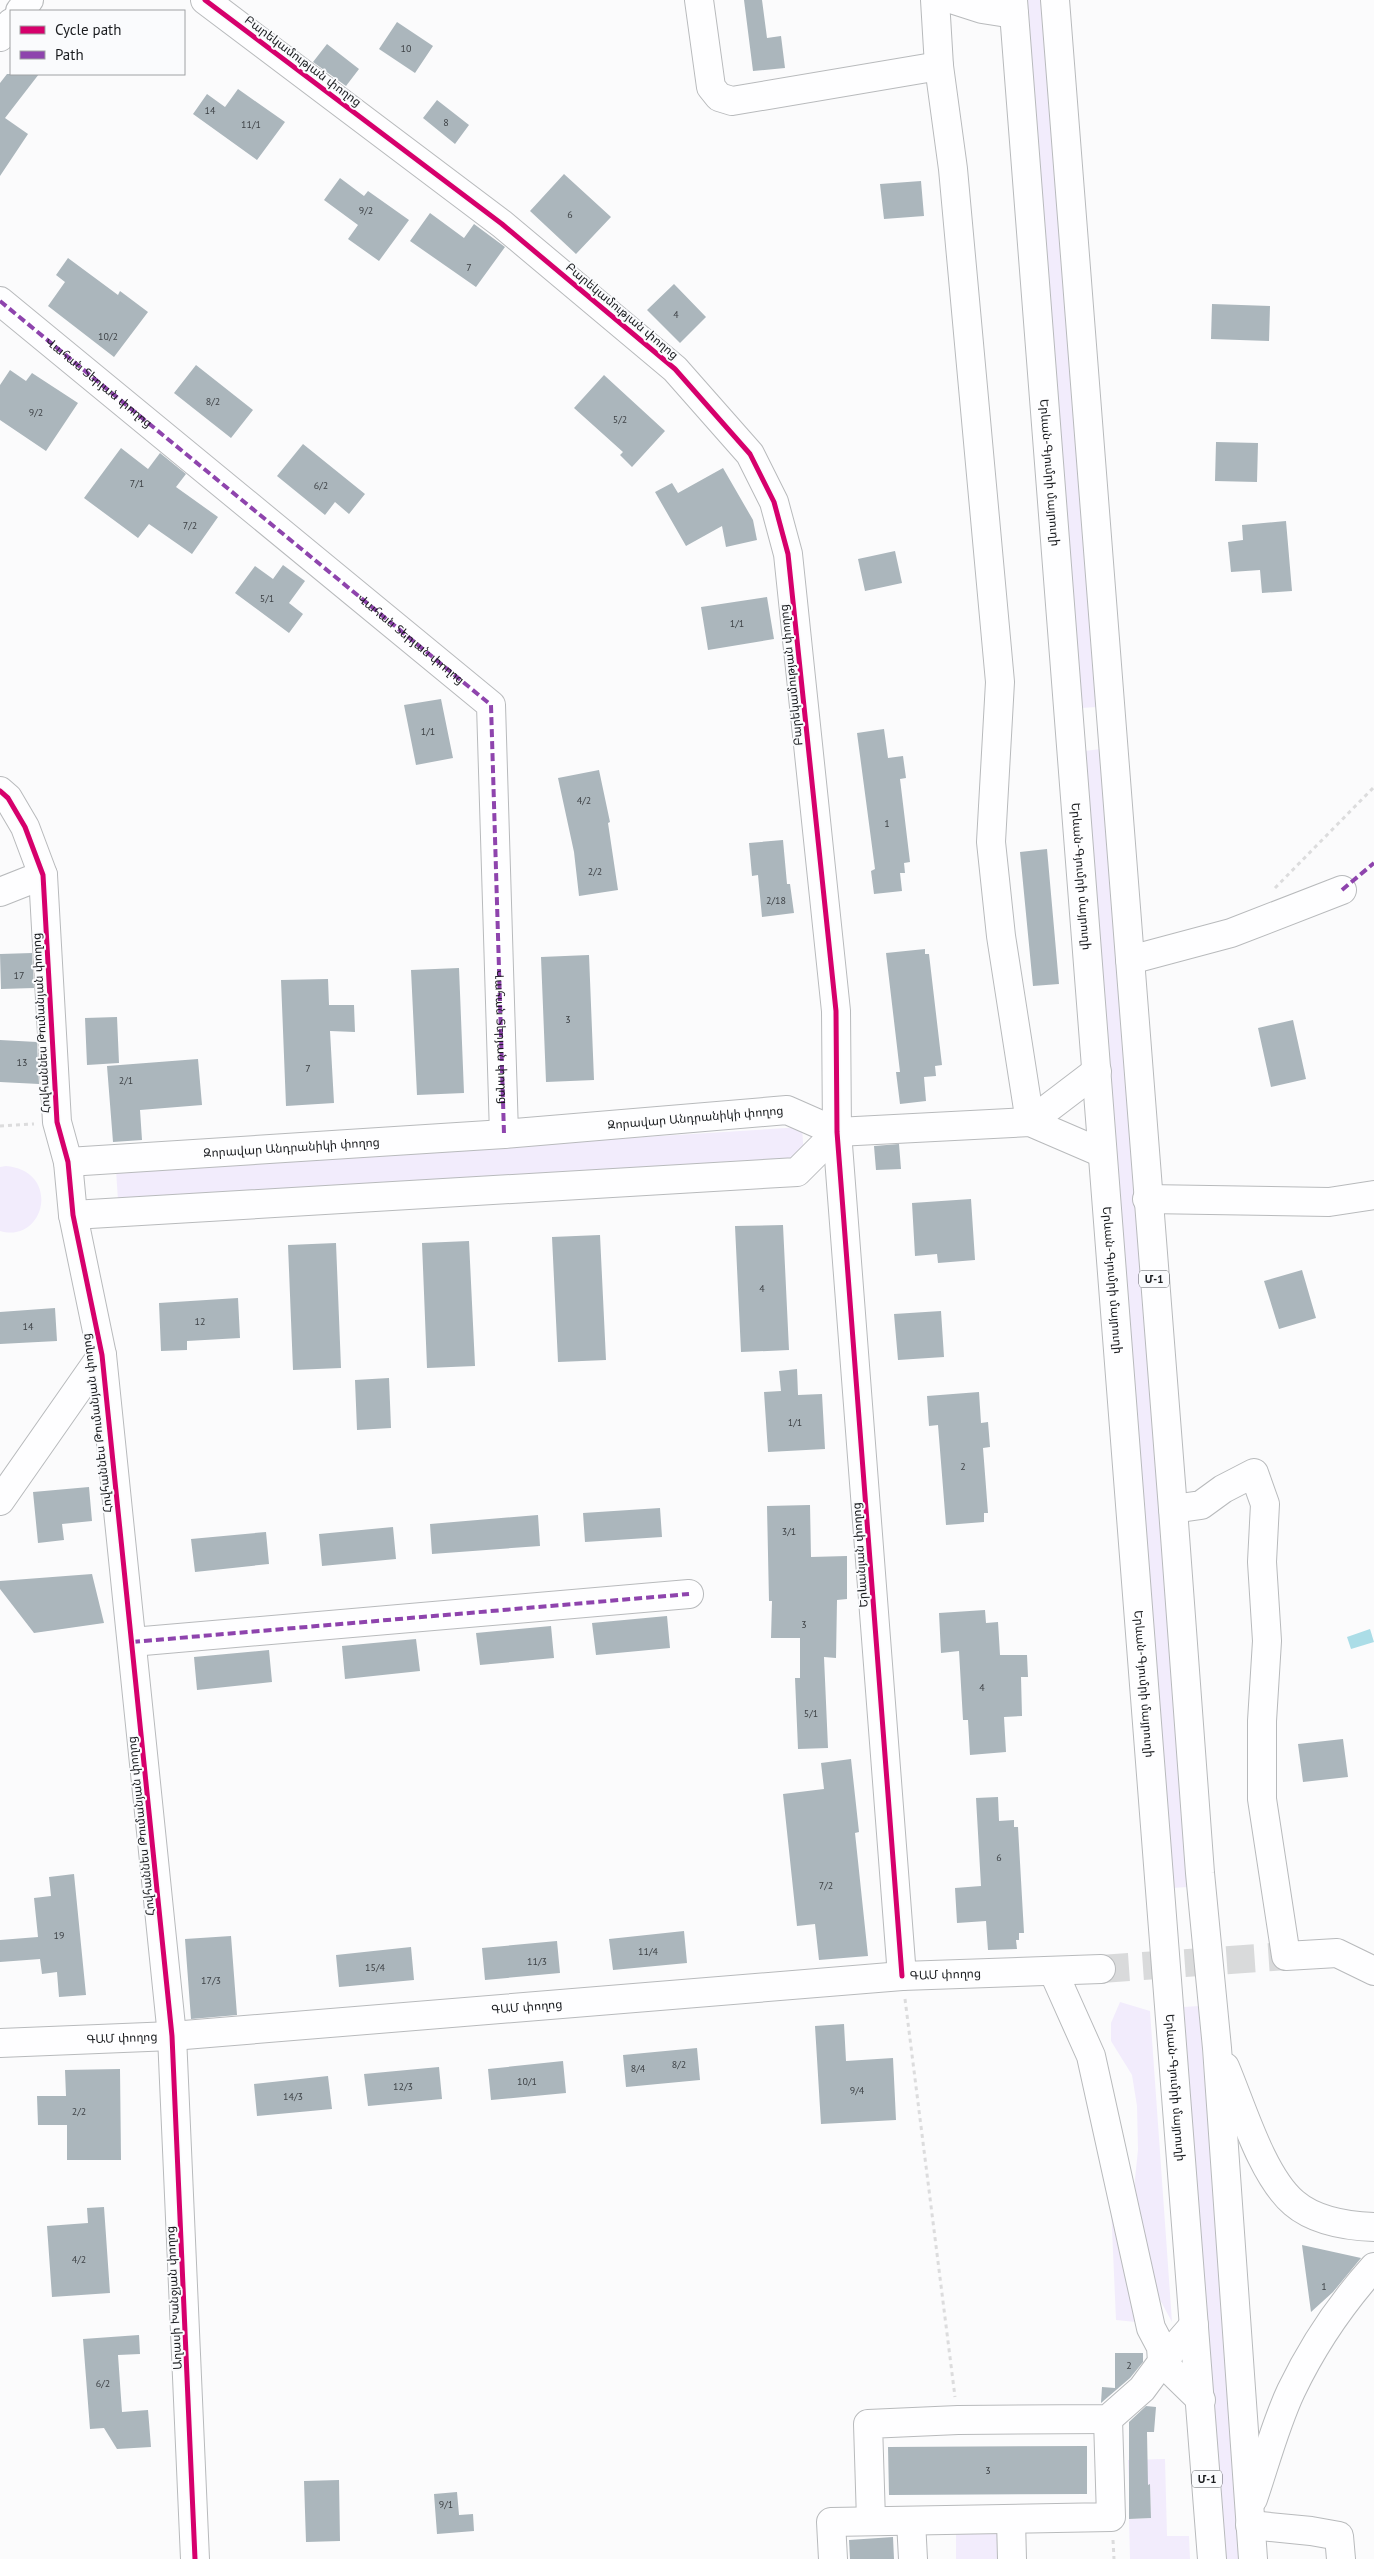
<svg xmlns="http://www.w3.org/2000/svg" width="1374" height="2559" font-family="'PT Sans','Noto Sans Armenian',sans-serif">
<rect width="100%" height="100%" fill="#fbfbfc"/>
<path fill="#f2ecfc" d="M1027,0h16l54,707 -16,1z
M1101,749l87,1138 -16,1 -88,-1137z
M802,1127l2,30 -686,43 -2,-30z
M6,1166c56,5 39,78 -6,65v-64z
M1120,2002l30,9 22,311 -14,-26 -24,-108 4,-38 -1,-44 -5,-31 -21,-34v-18z
M1199,2006l42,553h-17l-40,-552z
M1110,2183l26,139 -20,-2z
M1165,2459l2,77h22l1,23h-60l-1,-40 22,-1 -1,-33h-21l-1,-25z
M956,2534h51v25h-51z"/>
<path fill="#abdde7" d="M1370,1629l4,13 -23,7 -4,-12z"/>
<path fill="#abb6bc" d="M744,0h18l5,38 14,-2 4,32 -32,3z
M397,22l36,24 -18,27 -36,-24z
M327,44l32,25 -13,17 -33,-24z
M7,74h32l-34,44 23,16 -28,42v-93z
M238,89l47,33 -28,38 -64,-46 14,-20 18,13z
M437,100l32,25 -14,19 -32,-26z
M564,174l47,43 -35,37 -46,-43z
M340,178l24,18 4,-5 41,29 -30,41 -31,-22 10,-14 -34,-25z
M921,181l3,35 -40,3 -4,-35z
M430,213l34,25 10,-14 31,23 -29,40 -66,-46z
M68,258l50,37 2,-4 28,21 -34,45 -66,-51 17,-24 -9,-7z
M674,284l32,33 -26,26 -33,-33z
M1212,304l58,2 -1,35 -58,-2z
M196,365l57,45 -22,28 -57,-45z
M10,370l16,11 6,-8 46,30 -32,48 -46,-31v-35z
M604,375l61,56 -33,36 -12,-12 3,-3 -49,-44z
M1216,442l42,1 -1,39 -42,-1z
M303,444l62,50 -16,20 -14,-12 -10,13 -48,-39z
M121,448l27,21 12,-16 26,21 -10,13 42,30 -26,37 -43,-30 -11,14 -54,-40z
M723,468l30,52 4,20 -31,7 -4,-21 -36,20 -31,-54 17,-9 6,10z
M1286,521l6,70 -30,2 -2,-23 -29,2 -3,-30 15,-2 -1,-15z
M895,551l7,32 -37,8 -7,-32z
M283,565l22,16 -16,22 14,11 -14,19 -54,-40 20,-27 18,13z
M767,597l7,42 -66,11 -7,-43z
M441,699l12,59 -37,7 -12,-60z
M884,729l4,29 15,-2 3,22 -6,1 10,83 -6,1 1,10h-5l2,18 -28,3 -3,-23 4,-2 -18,-136z
M599,770l11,52 -2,1 10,67 -39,6 -5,-44 -16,-74z
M783,840l4,44h3l4,29 -32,4 -4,-42 -6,1 -3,-33z
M1047,849l12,135 -26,2 -13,-134z
M925,949v5h4l13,111 -7,1 1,10 -12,1 2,24 -26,3 -4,-32h4l-14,-119z
M32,953l2,35 -33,1 -1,-35z
M589,955l5,125 -48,2 -5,-125z
M459,968l5,125 -47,2 -6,-125z
M328,979l1,26h25l1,27 -25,-1 4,72 -48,3 -5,-126z
M117,1017l2,46 -32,2 -2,-47z
M1293,1020l13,59 -35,8 -13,-59z
M0,1040l37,2 2,42 -39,-2z
M198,1059l4,46 -62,5 2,30 -29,2 -6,-76z
M899,1144l2,25 -25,1 -2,-24z
M971,1199l4,61 -37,3 -1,-9 -22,2 -3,-53z
M783,1225l6,125 -48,2 -6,-126z
M600,1235l6,125 -48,2 -6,-125z
M469,1241l6,125 -48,2 -5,-125z
M336,1243l5,125 -48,2 -5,-125z
M1302,1270l14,48 -37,11 -15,-48z
M238,1298l2,40 -53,3v9l-26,1 -2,-48z
M55,1308l2,33 -57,3v-32z
M941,1311l3,46 -46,3 -4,-46z
M797,1369l1,26 24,-1 3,55 -57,3 -4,-60 17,-1 -2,-20z
M389,1378l2,50 -34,2 -2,-50z
M979,1392l2,31 7,-1 2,25 -7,1 5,65h-4v9l-38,3 -8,-100 -9,1 -2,-30z
M89,1487l3,34 -30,3 2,16 -26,3 -5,-51z
M810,1505l1,52 36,-1v43l-10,1 -1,58 -12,-1 4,91 -30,1 -3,-71h5v-40h-29l1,-37h-3l-2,-95z
M660,1508l2,29 -77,5 -2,-29z
M538,1515l2,31 -108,8 -2,-30z
M393,1527l3,32 -74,7 -3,-32z
M266,1532l3,32 -74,8 -4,-33z
M92,1574l12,49 -70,10 -34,-44v-8z
M985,1610l1,13 12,-1 2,33h27l1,22h-7l1,39 -18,1 2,35 -36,3 -2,-35h-5l-4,-69 -18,2 -2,-40z
M667,1616l3,32 -74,7 -4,-32z
M551,1626l3,32 -74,7 -4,-32z
M416,1639l4,32 -75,8 -3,-33z
M269,1650l3,32 -75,8 -3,-33z
M1343,1739l5,38 -45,5 -5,-38z
M851,1759l8,73 -4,1 13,123 -49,4 -4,-36 -18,2 -14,-132 41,-5 -3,-26z
M998,1797l1,24 15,-1v7h4l6,106h-5v7h-3l1,9 -29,1 -2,-29 -29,2 -2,-35 26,-2 -5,-88z
M74,1874l12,121 -27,2 -2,-25 -15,2 -2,-15 -40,3v-22l38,-3 -4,-39 17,-2 -2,-19z
M684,1931l3,32 -74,7 -4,-31z
M231,1936l6,79 -46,4 -6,-80z
M557,1941l3,32 -75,7 -3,-32z
M411,1947l3,33 -75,7 -3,-32z
M844,2024l2,37 47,-3 3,62 -75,4 -6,-98z
M697,2048l3,32 -74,7 -3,-32z
M563,2061l3,32 -75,7 -3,-31z
M439,2067l3,32 -74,7 -4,-32z
M120,2069l1,91h-54v-35h-29l-1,-29h29l-1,-26z
M328,2076l4,33 -75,7 -3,-32z
M104,2207l6,86 -58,4 -5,-71 41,-3 -1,-15z
M1302,2245l59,13 -28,34 -22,20z
M139,2335l1,19 -22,1 4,57 26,-2 3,37 -34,2 -13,-21 -14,1 -7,-90z
M1115,2353h28v9l-13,16 -29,25 1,-16 13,1z
M1146,2406l10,1 -2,25h-7l1,53 2,-1 1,34 -22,1v-97z
M1087,2446v48l-198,1 -1,-48z
M339,2480l1,61 -34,1 -2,-61z
M457,2492l2,23 14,-1 1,17 -37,3 -3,-40z
M893,2537l1,22h-44l-1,-19z"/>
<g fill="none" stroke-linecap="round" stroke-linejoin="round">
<path stroke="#d9dadb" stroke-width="28" stroke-dasharray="28 14" stroke-linecap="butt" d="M1101,1969l185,-13"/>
<g stroke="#b8babc" stroke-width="30">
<g id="minor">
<path d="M205,0l297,224 173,145 75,85 24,48 14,52 48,457 1,121 65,844"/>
<path d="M699,0l12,87 8,10 13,4 207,-35 14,103 47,513 -9,160 10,94 29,186"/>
<path d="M935,0l4,66"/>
<path d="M954,0l28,9 32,5"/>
<path d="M20,11l9,-11"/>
<path d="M0,37l11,-14"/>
<path id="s1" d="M0,301l491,404 13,429"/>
<path d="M0,791l8,7 17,29 18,48 14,247 11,40 5,53 29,140 70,681 23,523"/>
<path d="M0,892l43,-17"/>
<path d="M1130,960l101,-27 111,-43"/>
<path d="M1030,1122l67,-51"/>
<path id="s2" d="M68,1162l436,-28 283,-24 50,22 193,-10 72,31"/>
<path d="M1147,1199l182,3 45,-7"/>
<path d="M73,1215l724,-43 40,-40"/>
<path d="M0,1501l102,-146"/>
<path d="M1173,1509l28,-4 22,-16 31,-16 11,31 -3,58 5,79 -5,80v78l24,157 51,-3 37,18"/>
<path d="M132,1642l557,-48"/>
<path id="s3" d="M0,2043l172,-7 730,-60 199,-7"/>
<path d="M871,2520l-3,-96 90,-4 150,-1 34,-30 20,-27 -1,-15 -10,-19 -60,-272 -38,-85"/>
<path d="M1011,2520l1,39"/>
<path d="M911,2521l2,38"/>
<path d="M1250,2525l61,6 28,5 2,23"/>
<path d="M833,2559l-2,-37 280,-5 -3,-98"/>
</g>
</g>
<g stroke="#b8babc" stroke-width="30">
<g id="highway">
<path id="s4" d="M1013,0l199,2559"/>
<path d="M1055,0l118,1509 27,364 17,175 36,511"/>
<path d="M1225,2067c17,40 37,109 69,136 21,18 53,23 80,24"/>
<path d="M1194,2325l-32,37 39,38"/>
<path d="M1253,2499c12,-35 22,-74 38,-108 22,-46 49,-86 83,-124"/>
</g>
</g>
<path stroke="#dcdcdd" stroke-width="3" stroke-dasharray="4 4" stroke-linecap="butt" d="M1275,888l99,-101
M0,1126l34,-2
M905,1999l50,398
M1113,2540l1,19"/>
<use href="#minor" stroke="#fefeff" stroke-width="28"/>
<use href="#highway" stroke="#fefeff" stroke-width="28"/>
<path stroke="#8e44ad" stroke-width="4" stroke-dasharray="8 4" stroke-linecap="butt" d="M0,301l491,404 13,429
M1342,890l32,-27
M132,1642l557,-48"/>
<g stroke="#fafbfd" stroke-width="8">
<path id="cycleway" d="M205,0l297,224 173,145 75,85 24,48 14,52 48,457 1,121 65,844
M0,791l8,7 17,29 18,48 14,247 11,40 5,53 29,140 70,681 23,523"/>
</g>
<use href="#cycleway" stroke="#d6006c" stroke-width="5"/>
</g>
<g text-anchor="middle" stroke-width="4" stroke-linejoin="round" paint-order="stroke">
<g font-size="10" fill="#3e4246">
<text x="406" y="52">10</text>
<text x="210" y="114">14</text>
<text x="446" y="126">8</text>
<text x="251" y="128">11/1</text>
<text x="366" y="214">9/2</text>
<text x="570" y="218">6</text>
<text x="469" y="271">7</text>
<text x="676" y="318">4</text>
<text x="108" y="340">10/2</text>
<text x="213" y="405">8/2</text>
<text x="36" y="416">9/2</text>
<text x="620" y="423">5/2</text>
<text x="137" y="487">7/1</text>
<text x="321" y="489">6/2</text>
<text x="190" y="529">7/2</text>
<text x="267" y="602">5/1</text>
<text x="737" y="627">1/1</text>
<text x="428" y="735">1/1</text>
<text x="584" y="804">4/2</text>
<text x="887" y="827">1</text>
<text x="595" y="875">2/2</text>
<text x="776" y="904">2/18</text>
<text x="19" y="979">17</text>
<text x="568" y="1023">3</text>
<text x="22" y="1066">13</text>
<text x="308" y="1072">7</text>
<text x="126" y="1084">2/1</text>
<text x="762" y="1292">4</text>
<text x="200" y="1325">12</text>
<text x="28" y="1330">14</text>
<text x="795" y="1426">1/1</text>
<text x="963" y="1470">2</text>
<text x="789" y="1535">3/1</text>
<text x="804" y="1628">3</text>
<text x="982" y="1691">4</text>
<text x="811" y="1717">5/1</text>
<text x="999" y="1861">6</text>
<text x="826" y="1889">7/2</text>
<text x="59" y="1939">19</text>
<text x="648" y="1955">11/4</text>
<text x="537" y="1965">11/3</text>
<text x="375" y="1971">15/4</text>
<text x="211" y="1984">17/3</text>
<text x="679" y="2068">8/2</text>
<text x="638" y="2072">8/4</text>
<text x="527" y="2085">10/1</text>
<text x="403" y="2090">12/3</text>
<text x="857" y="2094">9/4</text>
<text x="293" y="2100">14/3</text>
<text x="79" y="2115">2/2</text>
<text x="79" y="2263">4/2</text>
<text x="1324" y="2290">1</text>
<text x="1129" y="2369">2</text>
<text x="103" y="2387">6/2</text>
<text x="988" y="2474">3</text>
<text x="446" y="2508">9/1</text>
</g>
<g fill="#fafbfd" stroke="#5d5f62" stroke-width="1">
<rect x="1139" y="1270.5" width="30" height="17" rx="4"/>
<rect x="1192" y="2470.5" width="30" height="17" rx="4"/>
</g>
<g font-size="11" font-weight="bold" fill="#1a1c1f">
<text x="1154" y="1283">Մ-1</text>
<text x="1207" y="2483">Մ-1</text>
</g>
<g font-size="12" fill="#1a1c1f" stroke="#fafbfd">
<text transform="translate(303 61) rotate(37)" y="4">Բարեկամության փողոց</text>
<text transform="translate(622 311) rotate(40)" y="4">Բարեկամության փողոց</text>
<text dy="4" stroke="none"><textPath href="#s1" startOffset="128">Վահան Տերյան փողոց</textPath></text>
<text dy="4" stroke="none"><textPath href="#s4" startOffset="474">Երևան-Գյումրի մայրուղի</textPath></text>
<text dy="4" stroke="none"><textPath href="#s1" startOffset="532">Վահան Տերյան փողոց</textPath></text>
<text transform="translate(791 675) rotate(-96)" y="4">Բարեկամության փողոց</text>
<text dy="4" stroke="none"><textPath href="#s4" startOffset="879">Երևան-Գյումրի մայրուղի</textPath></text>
<text transform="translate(41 1023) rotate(-93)" y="4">Հովհաննես Թումանյան փողոց</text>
<text dy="4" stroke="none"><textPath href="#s1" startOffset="968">Վահան Տերյան փողոց</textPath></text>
<text dy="4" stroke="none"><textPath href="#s2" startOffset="629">Զորավար Անդրանիկի փողոց</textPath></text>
<text dy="4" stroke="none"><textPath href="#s2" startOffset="224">Զորավար Անդրանիկի փողոց</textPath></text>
<text dy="4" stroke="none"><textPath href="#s4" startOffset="1284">Երևան-Գյումրի մայրուղի</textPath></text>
<text transform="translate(97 1423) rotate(-97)" y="4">Հովհաննես Թումանյան փողոց</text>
<text transform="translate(860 1555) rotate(-94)" y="4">Երևանյան փողոց</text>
<text dy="4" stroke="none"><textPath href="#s4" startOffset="1689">Երևան-Գյումրի մայրուղի</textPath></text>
<text transform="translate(141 1826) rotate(-96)" y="4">Հովհաննես Թումանյան փողոց</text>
<text dy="4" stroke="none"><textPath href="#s3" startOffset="948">ԳԱՄ փողոց</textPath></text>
<text dy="4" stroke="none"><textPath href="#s3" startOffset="528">ԳԱՄ փողոց</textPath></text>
<text dy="4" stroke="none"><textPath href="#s3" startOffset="122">ԳԱՄ փողոց</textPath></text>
<text dy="4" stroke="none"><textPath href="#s4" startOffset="2094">Երևան-Գյումրի մայրուղի</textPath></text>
<text transform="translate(174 2298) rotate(-93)" y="4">Աղասի Խանջյան փողոց</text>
</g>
</g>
<rect x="10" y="10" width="175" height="65" fill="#fafbfd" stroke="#a0a2a4"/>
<rect x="20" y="26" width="25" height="8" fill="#d6006c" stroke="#a0a2a4"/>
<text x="55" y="35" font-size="15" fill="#1a1c1f">Cycle path</text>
<rect x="20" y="51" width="25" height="8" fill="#8e44ad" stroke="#a0a2a4"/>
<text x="55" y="60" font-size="15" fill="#1a1c1f">Path</text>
</svg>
